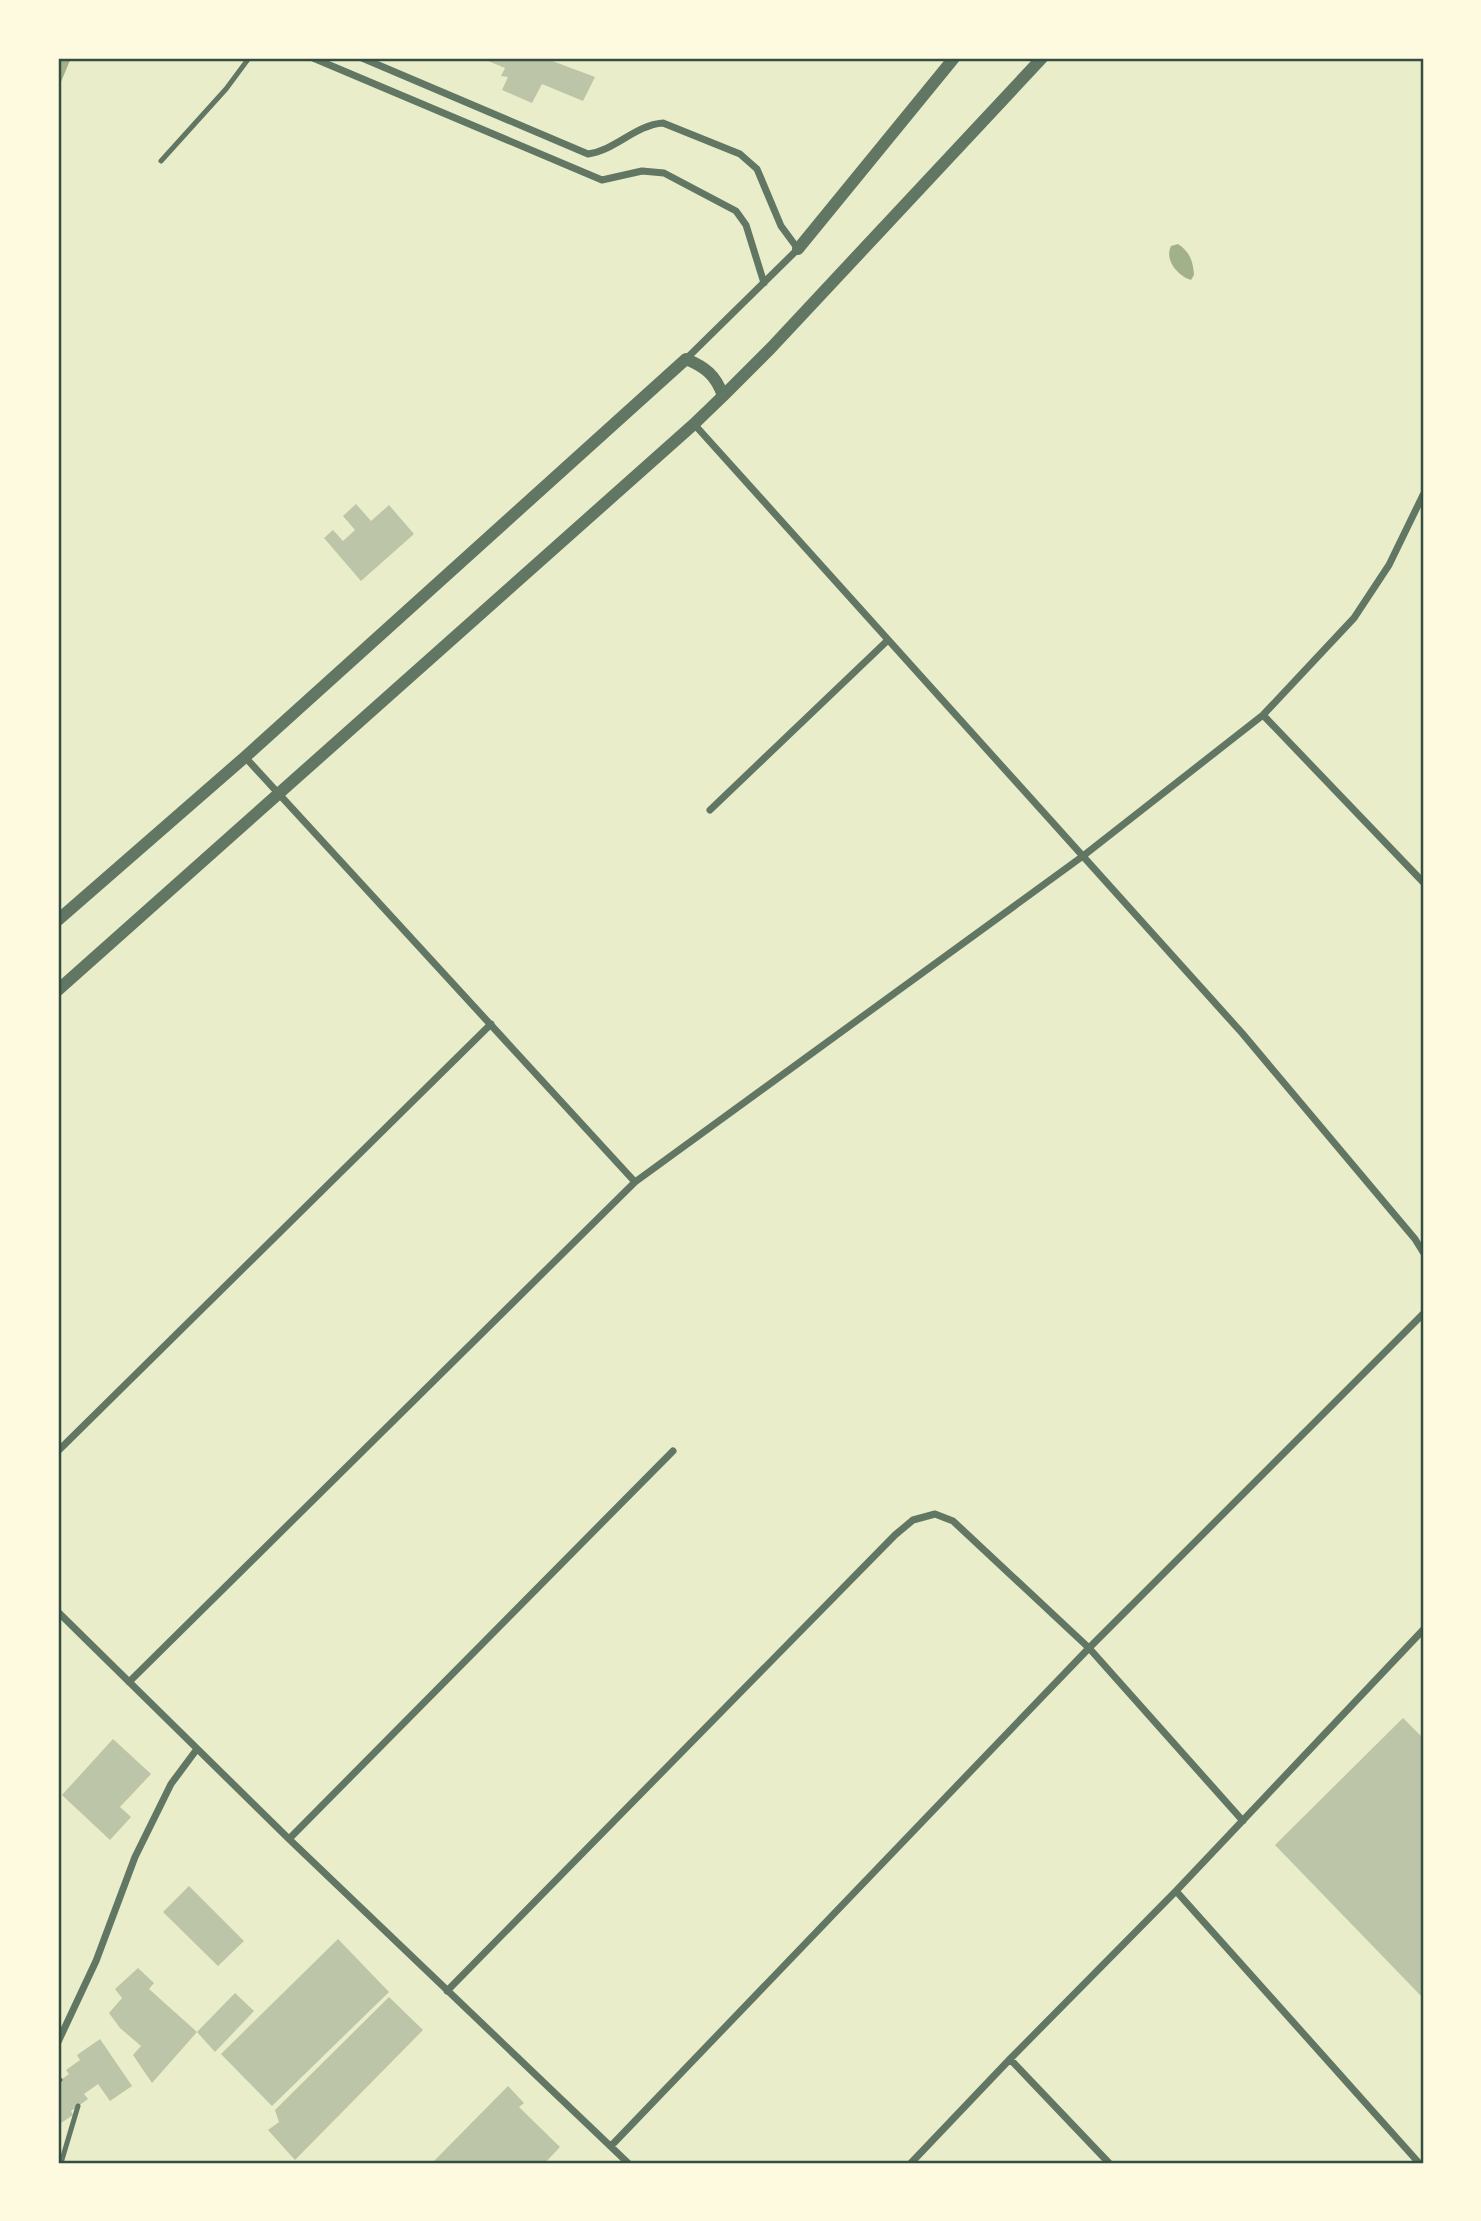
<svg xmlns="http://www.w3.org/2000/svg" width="1481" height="2221" font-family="Rubik,sans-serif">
<rect width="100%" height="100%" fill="#e9edc9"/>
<path fill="#a3b18a" d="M58,58h13l-13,31z
M1178,244c12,8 15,17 16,31l-3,5c-13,-4 -27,-20 -20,-34z"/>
<path fill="#bcc5a7" d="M481,58h66v1l48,18 -12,24 -41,-17 -10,19 -30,-13 6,-13 -7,-1 4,-8z
M356,504l15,17 18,-16 25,29 -53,47 -37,-43 9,-8 10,11 12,-11 -12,-14z
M1403,1718l20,20v260l-148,-153z
M113,1739l38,35 -31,33 11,10 -21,23 -48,-45z
M189,1886l55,55 -26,25 -55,-54z
M338,1939l51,53 -117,114 -51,-52z
M138,1968l16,15 -5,6 48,43 -45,51 -19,-28 8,-9 -21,-18 -11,-15 13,-15 -7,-9z
M235,1993l19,18 -39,41 -18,-20z
M389,1997l34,33 -128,130 -27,-30 11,-8 -4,-12z
M100,2039l32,47 -22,15 -12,-17 -14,10 4,5 -17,12 2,4 -15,10v-43l11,-8 -3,-4 14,-10 -3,-5z
M508,2086l16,17 -5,4 41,40 -15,16h-113z"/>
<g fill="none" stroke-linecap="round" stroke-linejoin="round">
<path stroke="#617663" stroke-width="5" d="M161,161l65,-72 23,-31
M58,2079l2,1
M61,2163l17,-57"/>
<path stroke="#617663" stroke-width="7" d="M313,58l289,122 40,-9 22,2 72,38 10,14 18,58
M362,58l226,96c28,-4 47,-29 75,-31l77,31 17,15 24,57 17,23 -112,110
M694,424l548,609 173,206 8,13
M1263,715l160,167
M245,757l390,425
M710,810l178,-170
M58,1451l433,-427
M58,1612l231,227 339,324
M129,1682l506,-500 448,-326 180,-141 91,-97 35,-53 34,-70
M289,1839l384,-388
M1176,1891l243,272
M447,1991l448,-456 18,-15 22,-6 18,7 136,127 154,173
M58,2042l38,-81 39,-104 36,-73 26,-35
M1010,2059l99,104
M611,2146l478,-498 334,-334
M911,2163l99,-104 166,-168 247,-261"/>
<path stroke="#617663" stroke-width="12" d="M798,249l156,-191
M723,396l48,-48 271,-290
M58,920l187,-163 441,-398c19,8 30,16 37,37l-29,28 -636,566"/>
</g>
<rect width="1481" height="2221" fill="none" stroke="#fefae0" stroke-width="119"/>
<rect x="60" y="60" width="1362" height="2102" fill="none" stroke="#344e41" stroke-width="2.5"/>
</svg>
